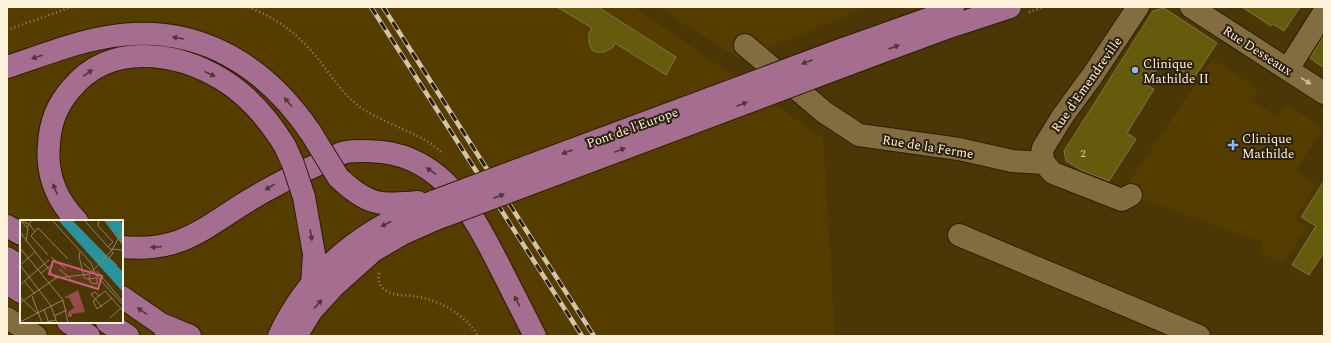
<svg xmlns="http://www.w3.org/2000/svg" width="1331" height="343" font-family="Spectral,serif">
<rect width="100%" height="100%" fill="#4b3606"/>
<path fill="#553d00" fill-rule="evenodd" d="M7,7h627l189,131 12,198h-828zM21,221h101v101h-101z
M657,7h212l-129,52z
M1213,59l46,30 -9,11 27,16 9,-12 37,24 -27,42 20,14 -21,35 12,8 -24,36 -24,-10 4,-10 -141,-51z"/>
<path fill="#645c0c" stroke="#7b7646" d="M557,7h41l78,50 -10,18 -51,-32 -3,5 -8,4h-8l-4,-2 -3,-7v-10l3,-5z
M1242,7h58l-16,24 -11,-7 -2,2z
M1164,8l53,35 -23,35 -31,-18 -17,25 8,4 -27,44 9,6 -27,42 -28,-11 -15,-9 -2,-10 89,-140z
M1324,35v33l-14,-10z
M1324,181v71l-15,23 -17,-10 24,-39 -15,-9z"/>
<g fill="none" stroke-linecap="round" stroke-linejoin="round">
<g stroke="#2d1e00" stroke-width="24">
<path id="minor" d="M1191,7l133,86
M745,45l79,67 35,23 100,14 53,12 32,2
M1288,69l36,-57
M1131,195l-9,5 -69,-27 -9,-10 -2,-9 1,-6 19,-31 30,-41 46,-69
M959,235l240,101
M7,318l29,18"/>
</g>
<g stroke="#2d1e00" stroke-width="24">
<path id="major" d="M843,49l93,-33 17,-9
M857,61l92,-34 61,-20
M7,67c37,-12 75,-28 114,-32 82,-9 146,33 190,98
M338,177c29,28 42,29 80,25
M304,197l10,57 -2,30
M77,221c-21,-21 -31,-48 -28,-77 1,-21 8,-39 22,-55 38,-47 105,-38 152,-9 26,16 46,40 62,66
M7,226l14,8
M122,247c56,5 77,-15 121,-43 27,-17 49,-28 78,-41 8,-3 16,-9 25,-11 11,-2 25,-1 36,0 62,7 90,61 116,111 12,24 25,49 37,73
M7,258l14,9
M7,283l14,9
M122,297l39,27 9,12
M68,322l21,14
M107,322l21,14
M161,324l29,12
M279,336c31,-68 88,-109 156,-135
M296,336l16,-26 22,-24 39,-35 29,-17 34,-15"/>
</g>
<path stroke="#998762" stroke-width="2.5" stroke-dasharray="1 3" stroke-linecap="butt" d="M248,7c27,10 48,26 66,47 15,18 27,39 46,53 20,14 44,21 65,33 6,3 12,8 17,13
M1029,12l15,-5
M7,30l65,-23
M379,273c-1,7 0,14 8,18 8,5 18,4 27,5 25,4 51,18 64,40"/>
<use href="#minor" stroke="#826c40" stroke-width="22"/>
<use href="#major" stroke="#a56d90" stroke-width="22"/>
<g stroke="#d3c4a7" stroke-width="4.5">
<path id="rail" d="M371,7l211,329
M383,7l211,329"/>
</g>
<use href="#rail" stroke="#29200d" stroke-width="3" stroke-dasharray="9" stroke-linecap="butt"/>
<g stroke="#2d1e00" stroke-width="24" stroke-linecap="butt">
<path id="major-bridge" d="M311,133l27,44
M285,146l8,18 11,33
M435,201l408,-152
M436,219l421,-158"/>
</g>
<use href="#major-bridge" stroke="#a56d90" stroke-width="22"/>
</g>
<defs><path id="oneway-solid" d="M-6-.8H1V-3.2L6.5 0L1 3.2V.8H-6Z"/></defs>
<g fill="#4e3734">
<use href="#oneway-solid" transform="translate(178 38) rotate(-170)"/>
<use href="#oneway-solid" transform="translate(894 47) rotate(-20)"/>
<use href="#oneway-solid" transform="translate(37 57) rotate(161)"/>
<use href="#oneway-solid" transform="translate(807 62) rotate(160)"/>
<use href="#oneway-solid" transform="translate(88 73) rotate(-35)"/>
<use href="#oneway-solid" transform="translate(210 74) rotate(26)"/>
<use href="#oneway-solid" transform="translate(288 102) rotate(-130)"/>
<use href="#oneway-solid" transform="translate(742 104) rotate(-21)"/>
<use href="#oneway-solid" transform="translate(620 150) rotate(-21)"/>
<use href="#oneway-solid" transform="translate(567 152) rotate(160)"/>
<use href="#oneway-solid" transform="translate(431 171) rotate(-146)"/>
<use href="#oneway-solid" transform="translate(270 187) rotate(148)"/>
<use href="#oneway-solid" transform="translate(55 189) rotate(-112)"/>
<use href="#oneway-solid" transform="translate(499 196) rotate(-21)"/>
<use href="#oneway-solid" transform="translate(386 224) rotate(152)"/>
<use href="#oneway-solid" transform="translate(311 235) rotate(80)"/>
<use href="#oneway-solid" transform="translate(156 247) rotate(175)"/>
<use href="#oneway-solid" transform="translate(517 301) rotate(-117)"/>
<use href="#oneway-solid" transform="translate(318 304) rotate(-48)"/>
<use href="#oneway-solid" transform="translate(142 311) rotate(-146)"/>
</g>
<use fill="#cdbc9d" href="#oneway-solid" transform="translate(1306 81) rotate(33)"/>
<g fill="#93b7fd" stroke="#29200d" stroke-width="1.5">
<circle cx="1135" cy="70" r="4"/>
<path d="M1231 139h4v4h4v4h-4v4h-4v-4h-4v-4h4z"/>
</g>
<g text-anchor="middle" stroke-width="4" stroke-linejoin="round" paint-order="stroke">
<g font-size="11" fill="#d8cca7">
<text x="1083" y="157">2</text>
</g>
<g font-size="13" fill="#fff2db" stroke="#29200d">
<text transform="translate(1258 50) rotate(33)" y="5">Rue Desseaux</text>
<text transform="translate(1086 84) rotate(-55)" y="5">Rue d'Emendreville</text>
<text transform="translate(632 127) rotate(-20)" y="5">Pont de l'Europe</text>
<text transform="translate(928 146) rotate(9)" y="5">Rue de la Ferme</text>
</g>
<g font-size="13" fill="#fff2db" stroke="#29200d" text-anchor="start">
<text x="1143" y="68">Clinique<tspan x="1143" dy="15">Mathilde II</tspan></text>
<text x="1242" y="143">Clinique<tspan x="1242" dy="15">Mathilde</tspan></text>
</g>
</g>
<g transform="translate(20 220)">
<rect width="103" height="103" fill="#4b3606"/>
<path d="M58,70l7,22 -13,2v3h-4v-5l6,-4 -5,-10h-6z" fill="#954c4a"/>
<path d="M38,0h14l51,52v20zM85,0h15l3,5v20z" fill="#28939c"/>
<path fill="none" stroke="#93815b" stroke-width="1" d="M32,0l39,43 5,12 27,30M64,0l26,29 13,1M79,0l-1,6 15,16 -5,5M84,0l19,25M0,1l7,6 5,-7M2,1l8,4 4,6M0,12l36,47M6,22l2,-15M0,28l43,52 5,23M91,30l2,3 -4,5 8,7M60,32l-1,4 5,21 3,2h3l5,-1h2v6l-6,-1 -2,-4v-1l1,-2v-1M28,35l-17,-19 7,-8 30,31M31,37l15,12M63,43l11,10M0,45l31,41 6,17M0,45l15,-13M39,49l12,10M77,51l26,31M21,53l12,-9M4,61l11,13M0,65l29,-25M85,71l-12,10 4,8 15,-11M85,71l18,20M12,76l10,27M79,76l-4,-4 -4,2 11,13M0,77l17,16M0,83l36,-25 34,-4 22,-24 11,-20M24,90l5,13M34,96l13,-6M90,98l11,-10M0,102l43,-22M22,103l14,-3"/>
<path fill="#d45981" fill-opacity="0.15" stroke="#d45981" stroke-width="2" d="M33,41l49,15 -4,13 -49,-15z"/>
<rect width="103" height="103" fill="none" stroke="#fff2db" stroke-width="2"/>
</g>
<rect width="1331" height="343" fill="none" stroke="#fff2db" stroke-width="16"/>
</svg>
